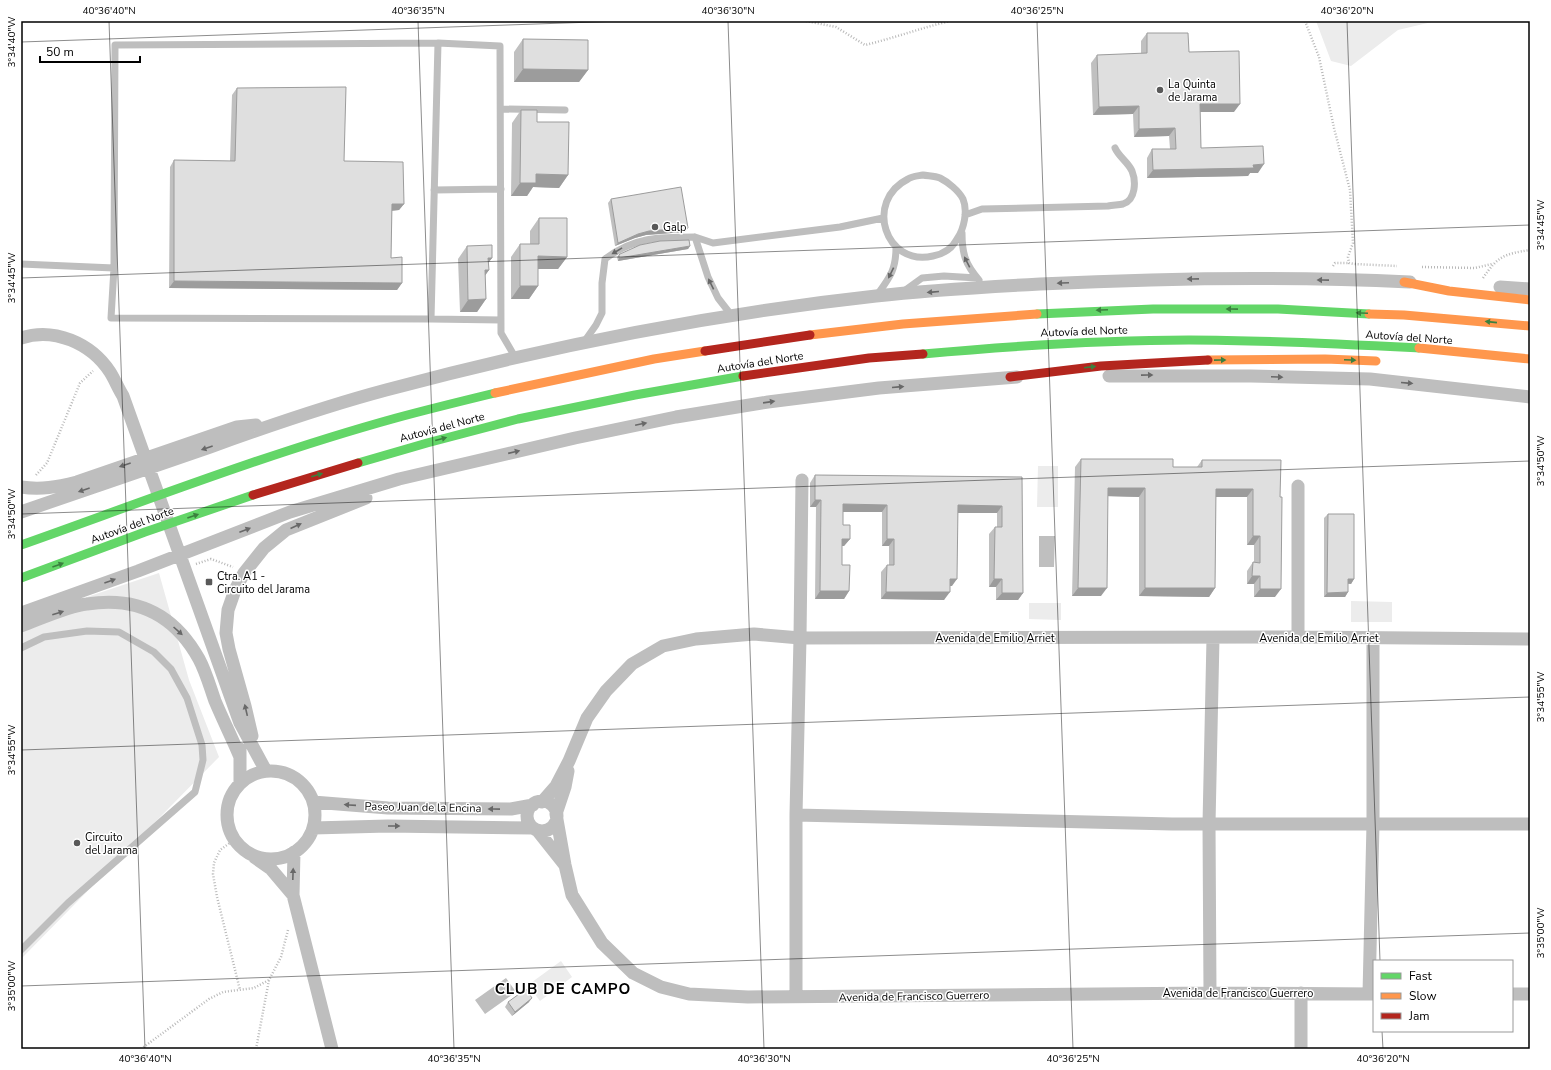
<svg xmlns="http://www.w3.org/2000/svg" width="1551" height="1070" font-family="'Nunito Sans',sans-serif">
<rect width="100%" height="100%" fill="#fff"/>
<path fill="#ececec" d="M1316,21h120l-38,9 -47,36 -20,-5z
M1038,466h20v41h-21z
M159,573l30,107 30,77 -198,202v-340z
M1351,601l41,1v20h-41z
M1029,603h32v17l-32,-1z
M561,961l11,16 -32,24 -12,-16z"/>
<path fill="#bfbfbf" d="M1039,536h16l-1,31h-15z
M506,978l10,14 -31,22 -10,-14z"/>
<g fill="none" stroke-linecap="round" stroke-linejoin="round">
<path stroke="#b9b9b9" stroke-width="2.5" stroke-dasharray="1 2" stroke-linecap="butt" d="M806,21l30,6 29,18c29,-7 56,-17 85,-24
M1305,21l14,36 15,71 16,62 3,53 -5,14 1,6 5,1 43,2
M1333,266l2,-3h14
M1422,267l53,1 17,-4
M1483,278c15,-22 21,-24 47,-28
M36,475l11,-12 33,-80 13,-12
M196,564l15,-5 22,8
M234,840l-14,10 -6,13 -1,11 4,23 23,93
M141,1049l68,-50 14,-7 31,-4 15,-8
M256,1049l13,-69 12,-23 7,-27"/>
<path stroke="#bebebe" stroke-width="7" d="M438,43l-7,276 -320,-1 3,-50 1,-223z
M438,43l62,3 1,287 14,24
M501,109l64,1
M923,175c5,1 12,1 17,3 8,4 19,13 23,21 5,12 1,30 -6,40 -5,10 -14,15 -24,17 -48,11 -69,-55 -25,-77 4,-3 10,-3 15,-4z
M434,190l67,-1
M965,215l17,-6 126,-3c5,-1 11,-1 15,-2 13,-4 13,-23 9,-33 -4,-9 -13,-14 -17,-23
M962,233c0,20 3,31 17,47
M695,237l18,6 127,-16 43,-9
M21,264l93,4
M904,291l18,-13 22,-2 33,2
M877,295c13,-18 19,-25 19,-48
M431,319l70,1
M584,342l12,-17 6,-12v-30l3,-24c29,-22 54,-22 90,-22l13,40 10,21 14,18
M21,648l23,-11 43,-6 32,1 35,20 17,17 16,29 15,47 1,15 -8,32 -127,111 -47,47"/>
<path stroke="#bebebe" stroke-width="13" d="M1500,287l30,2
M21,338c33,-11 70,5 89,34 5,8 8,16 13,24l117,327 26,48
M1109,376h142l119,3 160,18
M21,487c20,3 36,0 56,-5l160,-55 19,-2
M21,512c63,-22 126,-43 189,-65 58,-21 116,-41 176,-57 160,-43 325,-76 490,-94 54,-6 109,-9 164,-12 123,-6 247,-8 370,-2
M21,613l117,-42 152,-59 109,-33 176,-41 101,-21 92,-15 111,-14 138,-11
M21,626c19,-7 47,-20 66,-22 50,-8 87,10 112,55 7,13 11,28 16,42 8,19 17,37 25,56
M1298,637v-151
M252,736l-7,-30 -16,-57 -3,-16 2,-23 7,-20 9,-17 20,-25 22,-18 80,-32
M240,749v34
M568,771l-3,16 -9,27 9,51 7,30 30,48 31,30 28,14 28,7 59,3 462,-4 164,1
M227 815a44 44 0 1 1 88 0a44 44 0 1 1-88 0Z
M527 816a15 15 0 1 1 30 0a15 15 0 1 1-30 0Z
M313,802l75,6 123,1 22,-4
M542,802l14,-16 13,-25 18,-43 19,-27 26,-27 31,-18 33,-7 58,-5 46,4 498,-1 232,2
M796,815l376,9h358
M313,828l75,-2 145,2
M537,830l27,34
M294,852l-1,43 39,154
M254,857l17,12 22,26
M1210,993l-1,-169 4,-186
M1369,994l4,-170v-186
M1512,994h18
M796,997v-182l4,-177 2,-158
M1301,1049v-56"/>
<path stroke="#63d668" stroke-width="9" d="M1037,314l116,-5h125l91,5
M923,354c89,-8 177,-14 266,-14 77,0 153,4 230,8
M358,463l69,-20 91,-24 117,-24 108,-19
M21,545c124,-44 248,-92 375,-127 33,-9 66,-17 99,-25
M21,578l124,-46 108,-37"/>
<path stroke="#ff974d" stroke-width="9" d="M1404,282l45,9 81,9
M1369,314l35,1 126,11
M810,335l93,-11 134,-10
M1419,348l111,11
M1208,360l117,-1 51,2
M495,393l159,-34 51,-8"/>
<path stroke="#b3261e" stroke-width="9" d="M705,351l105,-16
M743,376l126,-18 54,-4
M1010,377l91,-11 107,-6
M253,495l105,-32"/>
</g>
<path fill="#c0c0c0" d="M1147,33l42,19 45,60h-34l1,36 57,25h-8l-2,3 -101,2v-20l5,-9h18l-1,-13 -35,1 -1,-23 -40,1 -2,-52 6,-8 44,-1v-13z
M523,39l65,31 -9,12h-65v-30z
M237,88l107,73 60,43 -5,6 -7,1 -1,47 11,25 -5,7 -228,-2 1,-121 4,-7 56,1 2,-66z
M521,110l16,12 31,53 -9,13 -26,-1 -6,9h-16l1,-73z
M611,199l77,29 -3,4 -39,3 -11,3 -20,8 -7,-43z
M539,218l28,39 -9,12h-20v17l-9,13h-18v-42l9,-13h10v-13z
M467,246l25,12 -4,5 1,7 -4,5 1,24 -9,13h-17l-2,-53z
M690,246l-2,3 -70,12 -1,-4 2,-2z
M1081,459l92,8h24l5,-7h79l-6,137h-21v-13h-7v-13l6,-9h1v-17h-7v-48h-31l-1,91 -6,9 -70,-1v-99l-31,-1 -7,100h-29l3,-129z
M815,475l207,2 1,116 -5,7h-22v-13h-7v-53l6,-7h2v-14h-39l-6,73h-2l-6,14 -63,-1v-27l6,-7h2v-19h-7v-34h-39v13l7,14 -6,7h-2v19l7,26 -5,8h-29l1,-92h-6v-24z
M1328,514l26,65 -3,5h-3v8l-3,5h-21v-79z
M508,1002h21l-17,14 -7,-9z"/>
<path fill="#9c9c9c" d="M523,69l65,1 -9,12h-65z
M1200,104h40l-6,8h-40z
M1139,106l-6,8 -40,1 6,-8z
M1175,128l-6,8 -35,1 5,-8z
M1264,164l-6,9h-8l-2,3 -101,2 6,-8z
M536,174l32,1 -9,13 -26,-1 -6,9h-16l9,-13z
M392,204h12l-5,6 -12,1z
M688,228l-3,4 -39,3 -11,3 -20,8 3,-3 20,-9 11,-3z
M690,246l-2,3 -70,12 1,-3z
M538,256l29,1 -9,12h-29z
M488,258h4l-9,12z
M485,270h4l-9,13z
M174,281l228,2 -5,7 -228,-2z
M520,286h18l-9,13h-18z
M486,299l-9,13h-17l8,-12z
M1108,488h37l-6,9 -37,-1z
M1216,489h37l-6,8h-37z
M815,500h6l-5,7h-6z
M843,504l44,1 -5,7h-45z
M958,505l44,1 -5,7h-44z
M1253,536h7l-6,9h-7z
M842,539h8l-6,7h-7z
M887,539h7l-5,7h-7z
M1252,576h8l-6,8h-7z
M950,579h7l-5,7h-8z
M994,579h8l-6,8h-7z
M1348,579h6l-3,5 -6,-1z
M1078,588h29l-6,8h-29z
M1145,588h70l-6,9 -70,-1z
M1260,589h21l-6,8h-21z
M820,591h29l-5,8h-29z
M886,592h64l-6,8 -63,-1z
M1348,592l-3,5h-21l3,-4z
M1002,593h21l-5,7h-22z
M532,998l-3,4 -17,14 3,-4z"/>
<path fill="#dfdfdf" stroke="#9c9c9c" d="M1147,33h41l1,19 50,-1 1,53h-40l1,44 62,-2 1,18 -11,1 1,3 -101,2 -1,-21h24l-1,-21 -36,1v-23l-40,1 -2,-52 50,-2z
M523,39l65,1v30l-65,-1z
M346,87l-2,74 59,1 1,42h-12l-1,54 11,-1v26l-228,-2v-121l61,1 2,-73z
M521,110h16v12h32l-1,53 -32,-1v9h-16z
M681,187l7,41 -39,3 -11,3 -20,9 -7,-44z
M539,218h28v39l-29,-1v30h-18v-42h19z
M689,240l1,6 -71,12v-3l1,-1 20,-9 20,-4z
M492,245v13h-4l1,12h-4l1,29 -18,1 -1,-54z
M1081,459h92v8h29v-7h79l-1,37h2l-1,92h-21v-13h-8l1,-14 7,1v-27h-7v-47h-37l-1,99h-70v-100h-37l-1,100h-29z
M815,475l207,2 1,116h-21v-14h-8l1,-52h7v-21l-44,-1 -1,74h-7v13h-64l1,-27h7v-26h-7v-34l-44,-1v21h7v14h-8v26h8l-1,26h-29l1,-91h-6z
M1328,514h26v65h-6v13l-21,1z
M526,989l6,9 -17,14 -7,-10z"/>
<defs><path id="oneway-solid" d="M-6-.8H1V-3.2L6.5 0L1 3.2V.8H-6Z"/></defs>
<g fill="#686868">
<use href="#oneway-solid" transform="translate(617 251) rotate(149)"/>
<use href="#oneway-solid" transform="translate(967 262) rotate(-117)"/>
<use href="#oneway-solid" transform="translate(891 273) rotate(116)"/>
<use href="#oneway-solid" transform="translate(1193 279) rotate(179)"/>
<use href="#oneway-solid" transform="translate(1323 280) rotate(-179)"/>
<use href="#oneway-solid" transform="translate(1063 283) rotate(177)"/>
<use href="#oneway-solid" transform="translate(711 284) rotate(-116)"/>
<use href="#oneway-solid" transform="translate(933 292) rotate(175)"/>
<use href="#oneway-solid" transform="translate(1147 375) rotate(-1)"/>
<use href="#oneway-solid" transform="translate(1277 377) rotate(2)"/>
<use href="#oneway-solid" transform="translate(1407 383) rotate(5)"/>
<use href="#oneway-solid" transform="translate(898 387) rotate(-5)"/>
<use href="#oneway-solid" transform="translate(769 402) rotate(-8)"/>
<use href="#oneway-solid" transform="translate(641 424) rotate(-12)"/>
<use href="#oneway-solid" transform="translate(207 448) rotate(161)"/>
<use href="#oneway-solid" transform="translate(514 452) rotate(-13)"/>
<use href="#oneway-solid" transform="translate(125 465) rotate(161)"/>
<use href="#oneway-solid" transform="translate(84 490) rotate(161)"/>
<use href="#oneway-solid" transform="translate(296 526) rotate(-24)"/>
<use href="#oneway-solid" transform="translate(245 530) rotate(-21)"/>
<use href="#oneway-solid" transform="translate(110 581) rotate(-20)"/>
<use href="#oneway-solid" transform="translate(58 613) rotate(-18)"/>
<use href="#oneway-solid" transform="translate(178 631) rotate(42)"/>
<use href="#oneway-solid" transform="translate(246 710) rotate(-103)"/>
<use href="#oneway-solid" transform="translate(350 805) rotate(-176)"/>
<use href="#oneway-solid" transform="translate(494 809) rotate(-179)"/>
<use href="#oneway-solid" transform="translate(394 826)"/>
<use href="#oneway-solid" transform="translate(293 874) rotate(-88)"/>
</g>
<g fill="#3b803e">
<use href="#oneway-solid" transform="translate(1232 309) rotate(-179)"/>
<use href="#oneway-solid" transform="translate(1102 310) rotate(177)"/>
<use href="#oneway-solid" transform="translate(1362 313) rotate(-177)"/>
<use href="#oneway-solid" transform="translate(1491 322) rotate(-174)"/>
<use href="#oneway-solid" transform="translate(1220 360) rotate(-1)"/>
<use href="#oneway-solid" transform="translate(1350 360) rotate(2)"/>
<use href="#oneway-solid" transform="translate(1090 367) rotate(-7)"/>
<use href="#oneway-solid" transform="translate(441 439) rotate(-15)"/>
<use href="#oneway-solid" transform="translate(317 475) rotate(-16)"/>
<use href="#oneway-solid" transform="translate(193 516) rotate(-19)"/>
<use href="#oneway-solid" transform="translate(58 565) rotate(-20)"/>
</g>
<path fill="none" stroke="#000" stroke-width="1" stroke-opacity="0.45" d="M109,21l36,1028M418,21l36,1028M728,21l36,1028M1037,21l36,1028M1347,21l33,940M21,42l601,-21M21,278l1509,-53M21,514l1509,-53M21,750l1509,-53M21,986l1509,-53M1382,1031l1,18"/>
<g fill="#595959" stroke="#fff" stroke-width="1.5">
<circle cx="1160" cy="90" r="4"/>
<circle cx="655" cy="227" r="4"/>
<rect x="205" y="578" width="8" height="8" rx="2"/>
<circle cx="77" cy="843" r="4"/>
</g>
<g text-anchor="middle" stroke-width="3" stroke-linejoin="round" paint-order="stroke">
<g font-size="11" fill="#000" stroke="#fff" text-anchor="start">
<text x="1168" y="88">La Quinta<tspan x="1168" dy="13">de Jarama</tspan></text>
<text x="663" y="231">Galp</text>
<text x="217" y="580">Ctra. A1 -<tspan x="217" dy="13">Circuito del Jarama</tspan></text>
<text x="85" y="841">Circuito<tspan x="85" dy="13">del Jarama</tspan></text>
</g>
<g font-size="11" fill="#000" stroke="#fff">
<text transform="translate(1084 331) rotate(-2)" y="4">Autovía del Norte</text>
<text transform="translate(1409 337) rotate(4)" y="4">Autovía del Norte</text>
<text transform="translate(760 362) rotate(-9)" y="4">Autovía del Norte</text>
<text transform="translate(442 427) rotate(-15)" y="4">Autovía del Norte</text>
<text transform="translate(132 525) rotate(-20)" y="4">Autovía del Norte</text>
<text x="995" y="642">Avenida de Emilio Arriet</text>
<text x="1319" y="642">Avenida de Emilio Arriet</text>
<text transform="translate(423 807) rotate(1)" y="4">Paseo Juan de la Encina</text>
<text x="1238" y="997">Avenida de Francisco Guerrero</text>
<text transform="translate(914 996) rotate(-1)" y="4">Avenida de Francisco Guerrero</text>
</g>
<g font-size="15" font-weight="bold" letter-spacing="1" fill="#000" stroke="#fff">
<text x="563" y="994">CLUB DE CAMPO</text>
</g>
</g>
<rect width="1551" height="1070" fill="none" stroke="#ffffff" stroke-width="44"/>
<rect x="1373" y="960" width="140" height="72" fill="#ffffff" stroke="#999999"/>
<rect x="1381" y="973" width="20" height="6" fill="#63d668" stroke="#999999"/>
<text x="1409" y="980" font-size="12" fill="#000000">Fast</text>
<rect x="1381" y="993" width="20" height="6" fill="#ff974d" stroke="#999999"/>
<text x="1409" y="1000" font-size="12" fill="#000000">Slow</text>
<rect x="1381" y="1013" width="20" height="6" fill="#b3261e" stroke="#999999"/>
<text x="1409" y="1020" font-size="12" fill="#000000">Jam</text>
<path d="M40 56v6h100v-6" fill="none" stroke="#000000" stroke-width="2"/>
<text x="46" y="56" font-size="12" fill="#000000" stroke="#ffffff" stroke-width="3" paint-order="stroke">50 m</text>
<rect x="22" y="22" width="1507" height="1026" fill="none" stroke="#000" stroke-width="1.5"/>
<g font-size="10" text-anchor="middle" fill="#000">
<text x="109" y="14">40°36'40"N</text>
<text x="418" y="14">40°36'35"N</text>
<text x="728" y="14">40°36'30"N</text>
<text x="1037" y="14">40°36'25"N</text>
<text x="1347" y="14">40°36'20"N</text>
<text transform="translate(11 42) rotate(-90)" y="4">3°34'40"W</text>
<text transform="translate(1540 225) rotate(-90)" y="4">3°34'45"W</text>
<text transform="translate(11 278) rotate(-90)" y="4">3°34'45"W</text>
<text transform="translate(1540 461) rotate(-90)" y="4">3°34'50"W</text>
<text transform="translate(11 514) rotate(-90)" y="4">3°34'50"W</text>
<text transform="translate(1540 697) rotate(-90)" y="4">3°34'55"W</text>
<text transform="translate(11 750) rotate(-90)" y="4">3°34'55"W</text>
<text transform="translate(1540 933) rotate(-90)" y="4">3°35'00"W</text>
<text transform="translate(11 986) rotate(-90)" y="4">3°35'00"W</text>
<text x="145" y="1062">40°36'40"N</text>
<text x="454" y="1062">40°36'35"N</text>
<text x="764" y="1062">40°36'30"N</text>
<text x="1073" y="1062">40°36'25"N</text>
<text x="1383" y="1062">40°36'20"N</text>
</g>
</svg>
